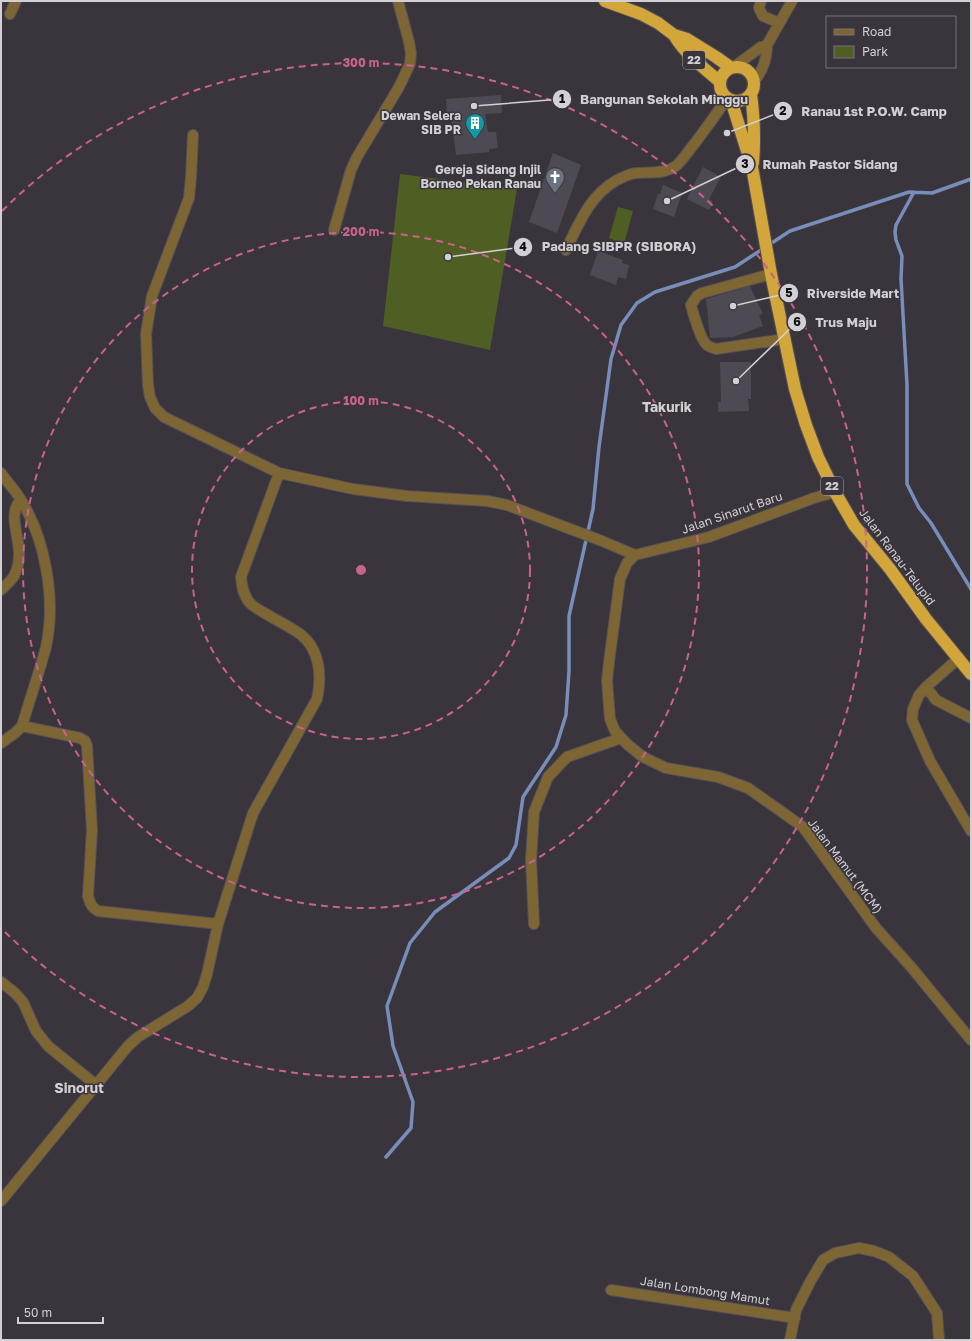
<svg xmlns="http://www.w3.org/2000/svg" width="972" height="1341" font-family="'Golos Text',sans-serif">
<rect width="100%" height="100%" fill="#3a353d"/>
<path fill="#4f5e22" d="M400,174l117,15 -27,161 -107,-24z
M618,207l15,4 -9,33 -15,-6z"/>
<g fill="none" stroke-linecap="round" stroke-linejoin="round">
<path stroke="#778dba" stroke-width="3.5" d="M914,192l-18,33 -1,7 1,8 6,16 -1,23 6,106v99l12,24 12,15 40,66
M386,1157l25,-29 2,-26 -20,-56 -6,-40 23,-63 25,-31 74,-54 7,-13 7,-48 33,-50 10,-32 3,-44v-55l24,-107 6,-62 12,-88 10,-34 16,-22 18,-11 80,-25 55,-36 119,-39 23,1 39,-14"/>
</g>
<path fill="#4e4a54" d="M501,95l1,18 -17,1 3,18h8l2,16 -9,1v3l-33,3 -5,-39h-4l-1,-17z
M553,153l28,12 -24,68 -28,-11z
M703,167l18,10 -12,22 4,3 -4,8 -22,-11z
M663,185l19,8 -8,24 -21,-8 5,-15h2z
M598,251l25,9 -1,3 7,2 -3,14 -8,-2 -2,8 -26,-10z
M750,286l13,28 -4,1 4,11 -30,11 -23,1 -4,-39z
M720,362h31v37h-3l1,12 -31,1v-10h3z"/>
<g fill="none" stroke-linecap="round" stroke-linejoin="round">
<g stroke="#565158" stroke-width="12">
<path id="minor" d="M761,1l-2,7 4,8 16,7
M10,14l6,-13
M735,66l26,-19 6,-2
M754,81c9,-10 13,-23 13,-36l25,-44
M193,135l-2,42 -2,21 -37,98 -6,38 2,51 2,12 5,11 9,9 115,56 74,16 54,7 80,5 20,4 95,36 33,14
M334,230l17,-60 6,-13 42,-70 11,-23 1,-11 -2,-11 -11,-41
M566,250c13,-27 24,-55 51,-70 7,-3 13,-7 20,-7 13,-1 28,1 39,-7 7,-6 13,-16 19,-23 11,-15 22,-29 32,-45
M771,274l-69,19 -5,3 -6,9c2,8 10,36 16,40 2,2 6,3 9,4l69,-10
M1,473c6,9 14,17 20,27 25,40 35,101 25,147 -7,26 -16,52 -24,79l-7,7 -14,10
M835,492l-21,6 -105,39 -74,18 -8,8 -7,16 -11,83 -2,19 3,38 5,12 12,13 16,13 23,11 52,9 30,11 55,39 73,101 36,40 59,72
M1,590c4,-4 10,-9 13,-14 3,-6 5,-15 5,-21 1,-16 -12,-43 2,-55
M959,658l-33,29 -7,8 -6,14 -1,11 18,41 41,70
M926,687l10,13 35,18
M22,726l58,12 5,3 2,5 5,84 -4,66c2,7 3,11 10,15l120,13
M534,924l-3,-64 3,-48 14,-35 19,-20 54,-19
M1,982l14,11 8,9 13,29 12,15 48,39
M1,1201l127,-155 10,-9 50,-31 9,-8 6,-11 4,-13 11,-50 35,-111 64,-114c5,-23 3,-50 -17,-65 -8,-6 -18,-11 -27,-16 -6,-4 -15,-8 -21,-13 -8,-7 -10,-17 -11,-28l38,-104
M611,1290l184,28
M790,1340l6,-30 14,-28 13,-22 12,-7 24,-5 15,3 15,6 24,19 24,37 2,27"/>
</g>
<g stroke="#565158" stroke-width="14">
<path id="highway" d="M605,1l36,13 17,9 16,12 13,4 29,18 14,10
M674,35c11,19 29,32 46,47
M720 84a17 17 0 1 1 34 0a17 17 0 1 1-34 0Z
M751,94c3,23 4,46 2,69
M731,100l21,67 19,107 24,115 11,36 12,32 17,35 19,33 36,44 36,50 45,55"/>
</g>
<use href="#minor" stroke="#7d6634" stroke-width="10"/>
<use href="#highway" stroke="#d3a63b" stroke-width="12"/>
</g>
<g fill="none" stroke="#c9628c" stroke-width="2" stroke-dasharray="7 5">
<circle cx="361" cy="570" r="169"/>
<circle cx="361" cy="570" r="338"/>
<path d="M2 211A507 507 0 1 1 2 929"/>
</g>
<defs>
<g id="building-pin" transform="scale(1)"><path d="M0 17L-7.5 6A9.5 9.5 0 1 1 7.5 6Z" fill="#0f9aa8" stroke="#3a353d"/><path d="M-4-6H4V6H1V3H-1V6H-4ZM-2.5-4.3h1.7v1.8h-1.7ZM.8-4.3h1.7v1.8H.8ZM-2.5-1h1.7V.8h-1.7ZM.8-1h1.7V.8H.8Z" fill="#fff"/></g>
<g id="church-pin" transform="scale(1)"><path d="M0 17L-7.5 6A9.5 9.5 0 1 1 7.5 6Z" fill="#6b7280" stroke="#3a353d"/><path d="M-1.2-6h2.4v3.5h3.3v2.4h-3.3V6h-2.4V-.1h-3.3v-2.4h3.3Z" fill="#fff"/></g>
</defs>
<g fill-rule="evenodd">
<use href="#building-pin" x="475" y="123"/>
<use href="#church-pin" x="555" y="177"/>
</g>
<g text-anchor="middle" stroke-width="3" stroke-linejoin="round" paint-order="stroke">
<g fill="#3a353d" stroke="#a5a2a7" stroke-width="1">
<rect x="683" y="51" width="22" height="18" rx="3"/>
<rect x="821" y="477" width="22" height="18" rx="3"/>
</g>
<g font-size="11" font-weight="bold" fill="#d3d0d5">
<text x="694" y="64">22</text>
<text x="832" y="490">22</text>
</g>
<g font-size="12" font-weight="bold" fill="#d3d0d5" stroke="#3a353d" text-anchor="end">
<text x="461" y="120">Dewan Selera<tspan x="461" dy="14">SIB PR</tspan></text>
<text x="541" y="174">Gereja Sidang Injil<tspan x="541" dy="14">Borneo Pekan Ranau</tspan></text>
</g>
<g font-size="12" fill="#d3d0d5" stroke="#3a353d">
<text transform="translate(732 513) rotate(-19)" y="4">Jalan Sinarut Baru</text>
<text transform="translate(897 557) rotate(53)" y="4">Jalan Ranau-Telupid</text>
<text transform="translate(845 866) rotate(53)" y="4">Jalan Mamut (MCM)</text>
<text transform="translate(705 1291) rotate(9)" y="4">Jalan Lombong Mamut</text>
</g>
<g font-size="14" font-weight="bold" fill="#d3d0d5" stroke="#3a353d">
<text x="667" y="412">Takurik</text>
<text x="79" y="1093">Sinorut</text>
</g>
</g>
<circle cx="361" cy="570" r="6" fill="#c9628c" stroke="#3a353d" stroke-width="2"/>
<g font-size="12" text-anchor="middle" font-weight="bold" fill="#c9628c" stroke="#3a353d" stroke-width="3" stroke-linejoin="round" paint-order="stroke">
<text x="361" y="67">300 m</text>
<text x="361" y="236">200 m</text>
<text x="361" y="405">100 m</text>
</g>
<path fill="none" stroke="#d3d0d5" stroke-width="1.5" d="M474 106L562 99M727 133L783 111M667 201L745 164M448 257L523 247M733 306L789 293M736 381L797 322"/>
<g fill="#d3d0d5" stroke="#3a353d" stroke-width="1.5">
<circle cx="474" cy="106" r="4"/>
<circle cx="727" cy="133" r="4"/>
<circle cx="667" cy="201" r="4"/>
<circle cx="448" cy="257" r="4"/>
<circle cx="733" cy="306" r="4"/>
<circle cx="736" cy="381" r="4"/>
<circle cx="562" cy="99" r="10"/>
<circle cx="783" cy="111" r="10"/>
<circle cx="745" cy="164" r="10"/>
<circle cx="523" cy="247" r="10"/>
<circle cx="789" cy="293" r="10"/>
<circle cx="797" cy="322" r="10"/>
</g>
<g font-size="12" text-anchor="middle" font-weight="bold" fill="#111">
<text x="562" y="103">1</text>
<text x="783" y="115">2</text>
<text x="745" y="168">3</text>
<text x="523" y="251">4</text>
<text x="789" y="297">5</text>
<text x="797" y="326">6</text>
</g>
<g font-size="13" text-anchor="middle" font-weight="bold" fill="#d3d0d5" stroke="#3a353d" stroke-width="3" stroke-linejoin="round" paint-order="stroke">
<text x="664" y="104">Bangunan Sekolah Minggu</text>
<text x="874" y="116">Ranau 1st P.O.W. Camp</text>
<text x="830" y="169">Rumah Pastor Sidang</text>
<text x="619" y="251">Padang SIBPR (SIBORA)</text>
<text x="853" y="298">Riverside Mart</text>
<text x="846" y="327">Trus Maju</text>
</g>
<rect width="972" height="1341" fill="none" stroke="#d3d0d5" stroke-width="4"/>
<rect x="826" y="16" width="130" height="52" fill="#3a353d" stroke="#77737a"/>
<rect x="834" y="29" width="20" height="6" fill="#7d6634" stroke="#77737a"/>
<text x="862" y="36" font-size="12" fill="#d3d0d5">Road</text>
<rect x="834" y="46" width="20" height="12" fill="#4f5e22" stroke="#77737a"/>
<text x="862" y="56" font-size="12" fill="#d3d0d5">Park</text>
<path d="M18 1317v6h85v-6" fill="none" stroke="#d3d0d5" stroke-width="2"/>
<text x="24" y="1317" font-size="12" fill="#d3d0d5" stroke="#3a353d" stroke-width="3" paint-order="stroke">50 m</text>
</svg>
